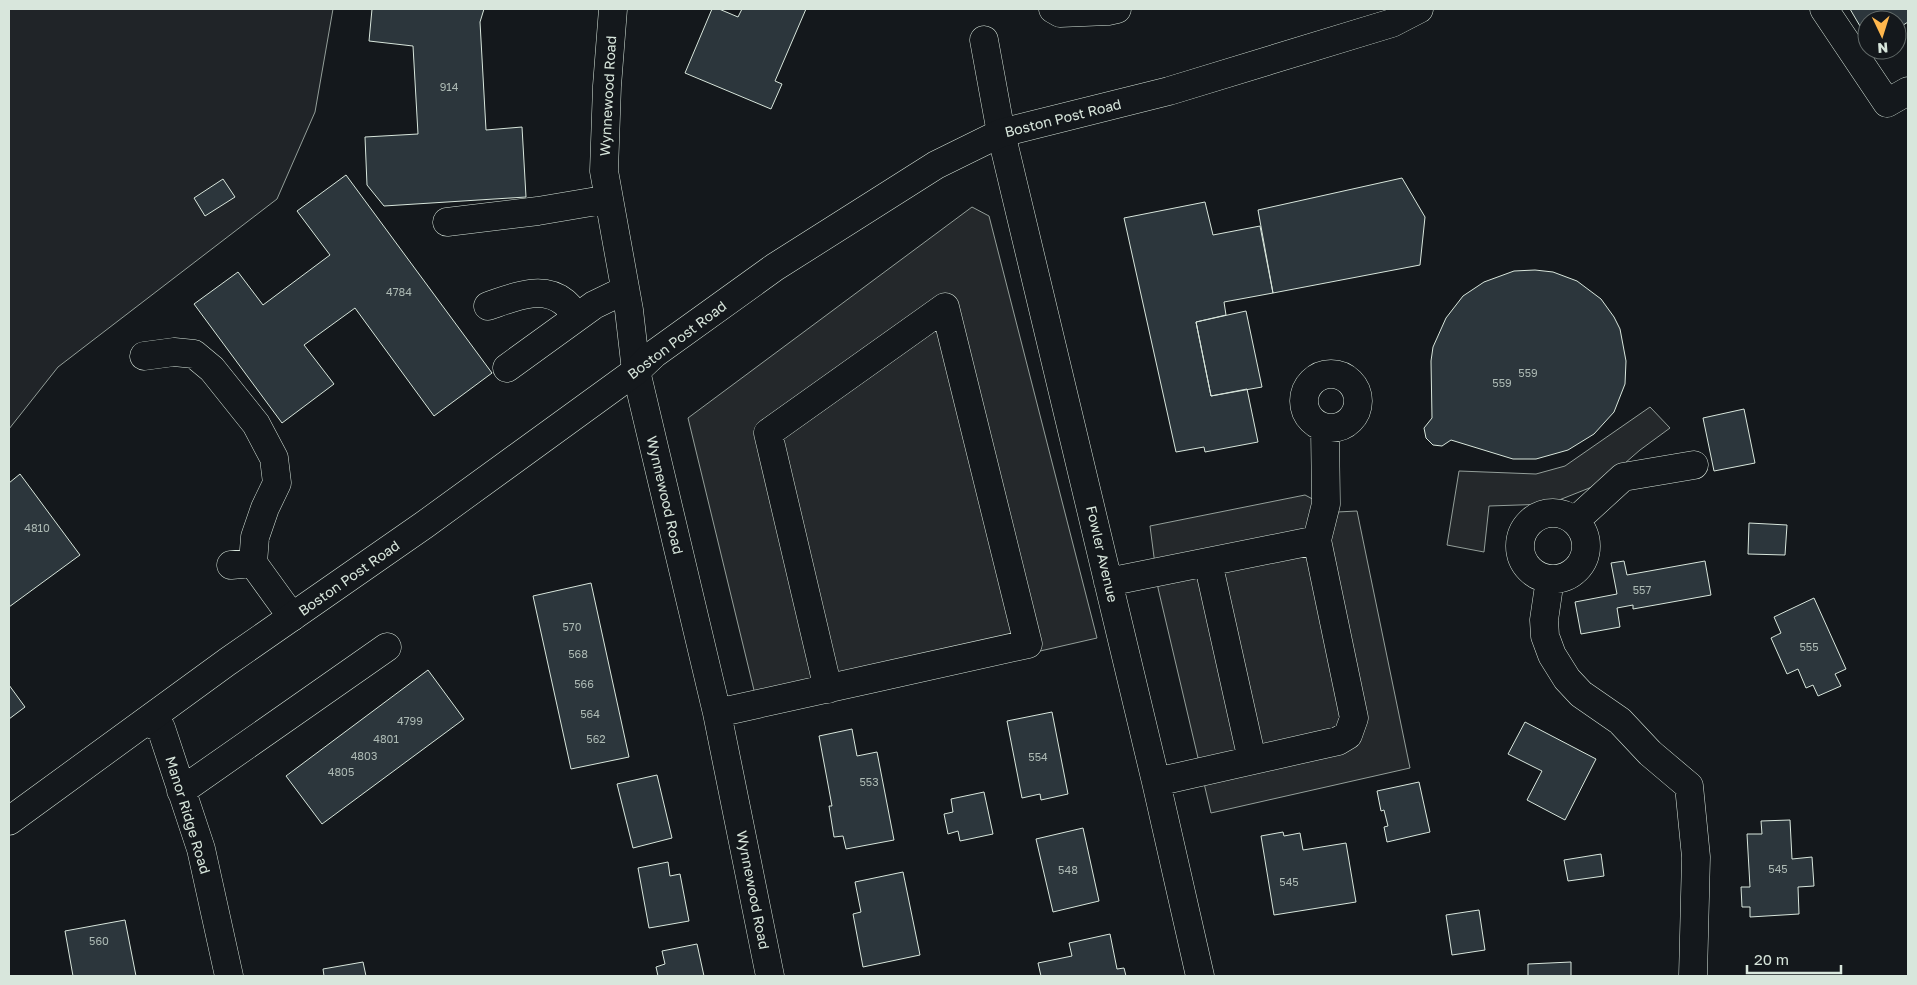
<svg xmlns="http://www.w3.org/2000/svg" width="1917" height="985" font-family="'Golos Text',sans-serif">
<rect width="100%" height="100%" fill="#14181c"/>
<path fill="#202428" stroke="#939e99" d="M9,9h324l-18,103 -38,87 -219,168 -49,62z"/>
<path fill="#24282b" stroke="#939e99" d="M972,207l17,9 108,422 -337,77 -72,-297z
M1650,407l20,21 -30,22 -38,33 -53,21 -60,2 -5,46 -37,-7 12,-74 77,3 29,-8z
M1305,495l32,17 20,-1 53,257 -199,45 -53,-225 -8,-62z"/>
<path fill="#2c363c" stroke="#d8e6dc" d="M372,9h112l-4,13 6,108 36,-3 4,70 -142,9 -17,-21 -2,-48 53,-3 -5,-88 -44,-5z
M712,9h7l19,8 4,-8h64l-31,72 7,3 -11,25 -86,-36z
M1850,9h58v13l-11,7v-9h-30v18z
M346,175l146,198 -58,43 -79,-108 -51,37 30,39 -52,39 -88,-119 44,-32 25,33 67,-50 -33,-44z
M1402,178l23,39 -5,48 -147,28 -15,-83z
M223,179l12,18 -30,19 -11,-18z
M1205,202l8,33 47,-9 13,67 -49,9 2,13 -30,7 15,74 36,-7 11,53 -53,10 -1,-5 -28,5 -52,-234z
M1535,270l18,2 24,9 24,18 13,18 6,12 6,32 -1,23 -11,28 -20,22 -26,16 -32,9h-23l-62,-19 -9,6 -9,-1 -7,-7 -2,-10 8,-10 -1,-57 2,-14 13,-29 17,-22 21,-14 30,-11z
M1246,311l16,76 -51,9 -15,-74z
M1744,409l11,54 -41,8 -11,-53z
M20,474l60,81 -71,52v-124z
M1749,523l38,2 -2,30 -37,-1z
M1624,561l3,14 78,-14 6,34 -78,14v-4l-16,3 3,19 -39,7 -6,-32 42,-8 -6,-31z
M591,583l38,174 -58,12 -38,-173z
M1814,598l32,71 -11,5 6,12 -23,10 -5,-11 -7,3 -8,-19 -11,5 -16,-36 10,-5 -7,-16z
M428,670l36,49 -142,105 -36,-48z
M9,685l16,22 -16,12z
M1052,712l16,82 -27,6 -1,-6 -18,4 -15,-77z
M1525,722l71,37 -31,61 -38,-20 15,-29 -34,-17z
M852,729l5,27 20,-4 17,88 -48,9 -3,-13 -9,1 -5,-31h3l-13,-70z
M657,775l15,63 -39,10 -16,-64z
M1419,782l11,50 -43,10 -3,-15 4,-1 -4,-16 -3,1 -4,-20z
M984,792l9,42 -33,7 -2,-10 -10,3 -4,-20 9,-2 -2,-13z
M1790,820l2,39 20,-2 2,29 -16,1 1,27 -49,3v-10h-8l-1,-20h9l-3,-53h15l-1,-13z
M1083,828l16,73 -46,11 -17,-73z
M1283,832l1,4 16,-3 3,17 43,-7 10,59 -82,13 -13,-79z
M1601,854l3,22 -36,5 -4,-21z
M668,862l2,14 10,-2 9,47 -40,7 -11,-60z
M903,872l17,83 -57,12 -10,-53 8,-2 -6,-30z
M1479,910l6,40 -33,5 -6,-40z
M125,920l11,56h-63l-8,-45z
M1110,934l7,35 7,-1 2,8h-85l-3,-13 34,-7 -3,-13z
M697,944l7,32h-46l-2,-9 9,-3 -3,-13z
M363,962l3,14h-42l-1,-7z
M1571,962v14h-43v-12z"/>
<g fill="none" stroke-linecap="round" stroke-linejoin="round">
<g stroke="#d8e6dc" stroke-width="29">
<path id="minor" d="M613,9l-6,77 -3,85 25,139 7,61 81,342 53,263
M1053,9l7,4 48,-2 9,-2
M1824,9l63,94 21,-12
M984,40l17,93 155,649 44,194
M447,222l91,-11 71,-12
M488,306c24,-8 54,-22 76,-4 5,4 9,10 14,14
M144,356l30,-4 20,2 18,15 44,55 18,34 3,25 -12,25 -10,29 -2,26
M507,368l87,-63 31,-15
M1304 401a27 27 0 1 1 54 0a27 27 0 1 1-54 0Z
M1520 546a33 33 0 1 1 66 0a33 33 0 1 1-66 0Z
M1575,521l48,-44 71,-12
M1317,540l9,-36 -1,-76
M1208,562l44,198
M231,565l22,-2 39,54
M1550,579l-6,41 1,16 7,19 15,24 14,15 39,27 30,32 39,33 7,71 -3,119
M1108,582l209,-42 37,178 -6,17 -10,6 -182,41
M717,713c104,-23 207,-46 311,-69l-83,-337 -177,126 60,256
M146,722l15,6 40,121 28,127
M181,791l206,-144"/>
</g>
<g stroke="#d8e6dc" stroke-width="29">
<path id="major" d="M9,821l218,-159 197,-137 212,-154 18,-17 121,-87 161,-102 65,-32 168,-42 223,-68 27,-14"/>
</g>
<use href="#minor" stroke="#14181c" stroke-width="28"/>
<use href="#major" stroke="#14181c" stroke-width="28"/>
</g>
<g text-anchor="middle" stroke-width="4" stroke-linejoin="round" paint-order="stroke">
<g font-size="11" fill="#adbab4">
<text x="449" y="91">914</text>
<text x="399" y="296">4784</text>
<text x="1528" y="377">559</text>
<text x="1502" y="387">559</text>
<text x="37" y="532">4810</text>
<text x="1642" y="594">557</text>
<text x="572" y="631">570</text>
<text x="1809" y="651">555</text>
<text x="578" y="658">568</text>
<text x="584" y="688">566</text>
<text x="590" y="718">564</text>
<text x="410" y="725">4799</text>
<text x="386" y="743">4801</text>
<text x="596" y="743">562</text>
<text x="364" y="760">4803</text>
<text x="1038" y="761">554</text>
<text x="341" y="776">4805</text>
<text x="869" y="786">553</text>
<text x="1778" y="873">545</text>
<text x="1068" y="874">548</text>
<text x="1289" y="886">545</text>
<text x="99" y="945">560</text>
</g>
<g font-size="14" fill="#d8e6dc" stroke="#14181c">
<text transform="translate(608 96) rotate(-87)" y="5">Wynnewood Road</text>
<text transform="translate(1063 118) rotate(-14)" y="5">Boston Post Road</text>
<text transform="translate(677 340) rotate(-37)" y="5">Boston Post Road</text>
<text transform="translate(665 495) rotate(77)" y="5">Wynnewood Road</text>
<text transform="translate(1102 554) rotate(77)" y="5">Fowler Avenue</text>
<text transform="translate(349 578) rotate(-35)" y="5">Boston Post Road</text>
<text transform="translate(188 815) rotate(73)" y="5">Manor Ridge Road</text>
<text transform="translate(753 890) rotate(79)" y="5">Wynnewood Road</text>
</g>
</g>
<rect width="1917" height="985" fill="none" stroke="#d8e6dc" stroke-width="20"/>
<g transform="translate(1882 35) rotate(176)"><circle r="24" fill="#14181c" stroke="#626a69"/>
<path d="M0-4L9 19L0 12L-9 19Z" fill="#ffb74d"/>
<text y="-8" font-size="14" font-weight="bold" text-anchor="middle" fill="#d8e6dc">N</text>
</g>
<path d="M1747 965v8h94v-8" fill="none" stroke="#d8e6dc" stroke-width="2.5"/>
<text x="1754" y="965" font-size="15" fill="#d8e6dc" stroke="#14181c" stroke-width="4" paint-order="stroke">20 m</text>
</svg>
